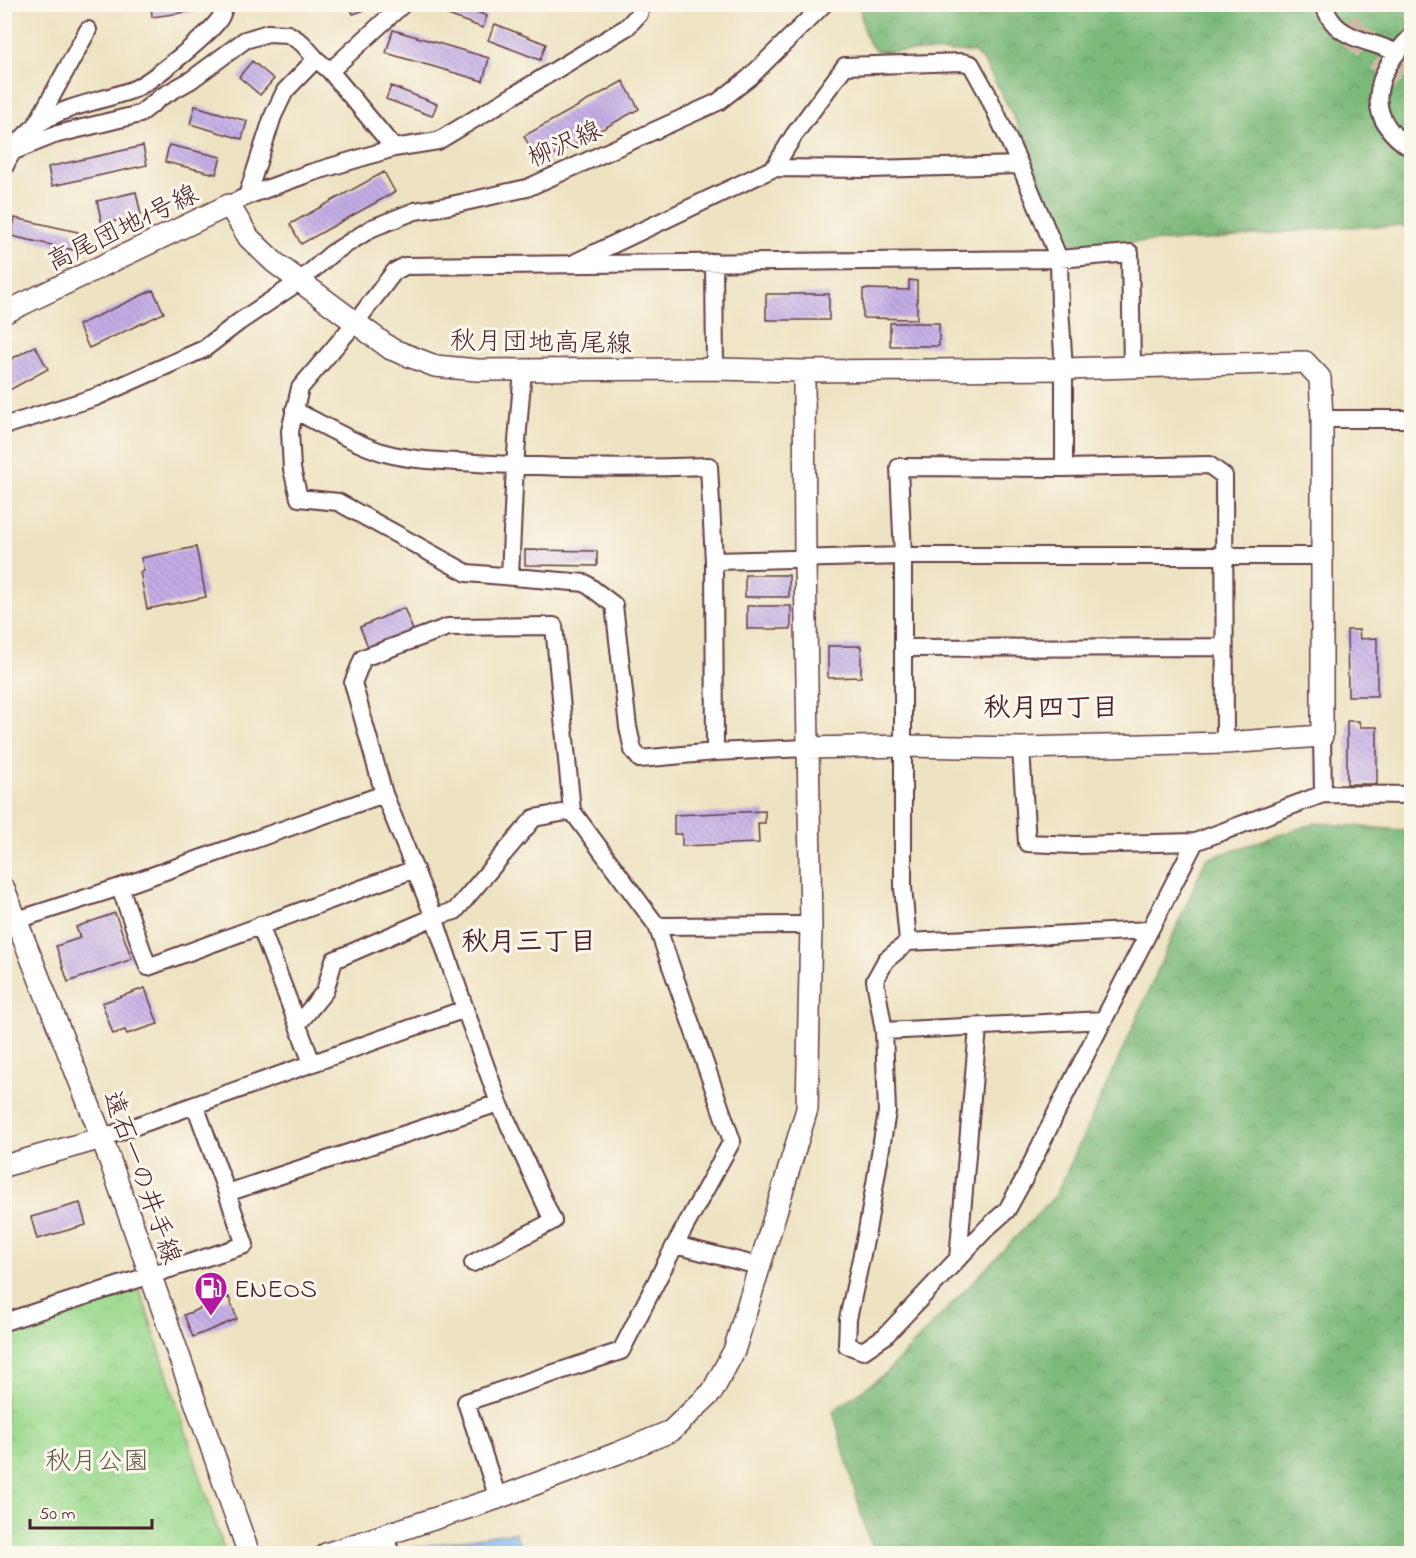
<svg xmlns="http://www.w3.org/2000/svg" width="1416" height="1558" font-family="'Indie Flower','Klee One',sans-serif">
<defs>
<pattern id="forest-crowns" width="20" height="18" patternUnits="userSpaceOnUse" patternTransform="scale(1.5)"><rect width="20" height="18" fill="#7dba7a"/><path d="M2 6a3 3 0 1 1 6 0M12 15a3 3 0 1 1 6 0" fill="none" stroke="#689764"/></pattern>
<pattern id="park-crowns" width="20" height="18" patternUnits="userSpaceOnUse" patternTransform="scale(1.5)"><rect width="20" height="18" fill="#9cda8f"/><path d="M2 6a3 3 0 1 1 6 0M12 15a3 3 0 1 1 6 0" fill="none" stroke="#88bb7c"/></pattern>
<pattern id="building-back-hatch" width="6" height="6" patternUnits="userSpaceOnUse" patternTransform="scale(1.5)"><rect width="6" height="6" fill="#c3ade6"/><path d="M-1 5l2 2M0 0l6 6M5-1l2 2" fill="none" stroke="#a994c5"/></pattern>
</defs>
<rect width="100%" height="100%" fill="#fbf7ec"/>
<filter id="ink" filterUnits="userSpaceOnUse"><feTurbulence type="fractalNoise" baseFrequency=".0167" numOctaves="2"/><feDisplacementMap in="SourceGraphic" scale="12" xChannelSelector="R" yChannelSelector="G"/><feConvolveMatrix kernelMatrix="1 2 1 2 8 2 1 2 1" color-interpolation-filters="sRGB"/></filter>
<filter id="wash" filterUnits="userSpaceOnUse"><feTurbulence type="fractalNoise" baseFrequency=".008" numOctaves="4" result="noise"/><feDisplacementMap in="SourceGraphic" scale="24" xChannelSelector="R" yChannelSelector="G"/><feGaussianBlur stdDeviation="1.35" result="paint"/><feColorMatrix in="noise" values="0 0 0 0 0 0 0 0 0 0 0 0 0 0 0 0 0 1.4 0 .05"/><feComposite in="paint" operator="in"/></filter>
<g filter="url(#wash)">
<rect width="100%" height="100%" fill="#ede2c1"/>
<path fill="url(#forest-crowns)" stroke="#646c52" stroke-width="1.5" d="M860,5h551v221l-73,1 -134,13 -137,4 -50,-121 -32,-60 -11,-11 -98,-1c-13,-13 -14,-28 -16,-46z
M1316,823l95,8v722h-536l-9,-22 -33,-120 53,-38 170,-178 71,-154 79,-182z"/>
<path fill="url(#park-crowns)" stroke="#737c5d" stroke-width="1.5" d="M140,1290l85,263 -220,1v-225z"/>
<path fill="#7db5ed" stroke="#646a8c" stroke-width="1.5" d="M515,1532l8,21 -110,1 -2,-6z"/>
<g id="blocks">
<path fill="url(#building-back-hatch)" d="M151,4h58v5l-57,8z
M349,4h30l1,1 -27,9z
M434,4h22l31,12 -4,12 -51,-19z
M495,24l51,20 -6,16 -52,-20z
M393,30l96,28 -6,23 -97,-28z
M252,61l22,18 -14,16 -21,-18z
M623,81l16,28 -100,55 -15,-28z
M391,86l46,18 -5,12 -46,-17z
M195,106l52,15 -5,18 -52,-15z
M169,145l52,12 -5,17 -51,-12z
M143,146l4,19 -95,21 -4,-19z
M384,172l11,20 -94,52 -11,-20z
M136,192l5,23 -39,9 -5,-23z
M15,218l63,14 -4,18 -63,-14z
M909,280l8,1v38l-54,-1v-29l46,1z
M153,290l11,23 -75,35 -11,-23z
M766,294h63v26h-63z
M890,323h49v23h-49z
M35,346l13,23 -44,24v-30z
M196,547l10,50 -59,12 -7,-37 4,-1 -3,-13z
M525,550l72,1v15l-72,-1z
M745,575h44v22h-44z
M747,606h44v23h-44z
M404,608l9,22 -44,19 -9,-22z
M1347,630h12l1,9 17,-1v58h-29z
M828,646h33v31l-33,1z
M1347,721h12l1,6h17v57h-30z
M765,811v12h-7l1,20 -77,3v-12h-8v-19z
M115,913l17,46 -64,23 -12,-36 24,-8 -4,-11z
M145,988l13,36 -31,10 -2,-4 -12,4 -11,-31z
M80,1203l6,22 -49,14 -6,-22z
M229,1297l8,22 -44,18 -9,-22z"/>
</g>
</g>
<g filter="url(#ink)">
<use href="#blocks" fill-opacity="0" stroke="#623c42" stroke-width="1.5"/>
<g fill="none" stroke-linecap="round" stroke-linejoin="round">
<path stroke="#ccbba3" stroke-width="30" stroke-dasharray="30 15" stroke-linecap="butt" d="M1345,26l67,60"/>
<g stroke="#623c42" stroke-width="20">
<path id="minor" d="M1323,4c3,6 5,12 9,17 14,19 43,21 63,31
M1412,36c-38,37 -51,81 0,113
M330,71l73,-67
M37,123l51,-93
M4,155l50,-20 86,-21 21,-17 30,-17 54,-40 23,-7 20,1 14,9 14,16 14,12 64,77
M4,168c27,-61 74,-59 128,-78 18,-7 74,-53 86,-69 4,-4 5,-11 7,-17
M774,168l96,1 150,-4
M247,196l26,-80 12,-25 31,-32
M229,205l18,-9 63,-23 84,-25 44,-7 189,-114 12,-13 3,-10
M576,262l198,-94 20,-33 51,-69 117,-4 9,2 16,29 33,72 39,94 1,49 4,61v99
M714,262l1,107
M294,410c29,15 59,33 91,43 29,8 61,8 91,10 78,5 156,6 233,3l5,95 1,191
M1322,419h90
M4,426l92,-29 108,-48 35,-27 61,-41 31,-27 41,-26 43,-17 32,-5 80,-18 191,-86 31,-24 75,-74
M714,561l189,-5h418
M510,576l5,-111 8,-95
M903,648l321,-1
M1322,736l1,58
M807,748l-92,4 -75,7 -7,-9 -5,-23 -14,-122 -29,-22 -118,-10 -129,-71 -39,-4 -7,-29 -2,-38 10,-43 56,-66 38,-50 11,-6 654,-7 71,-6 2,113
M1021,748l6,95 49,2 119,-3 128,-48 89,1
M120,887l28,80 267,-98
M17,920l103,-33 264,-93
M260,925l52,138
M657,926l154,-1
M1150,930l-242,12 -22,18 -11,20 9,51 3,81 -20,119 -19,88 -1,26 16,6 22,-15 102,-108 20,-18 16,-29 40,-82 132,-257
M908,942l-5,-55v-331l-4,-89 165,1 145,-3 15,11 1,267
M298,1024l27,-33 9,-31 100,-43 21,-6 79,-93 38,-7
M884,1031l220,-11
M195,1105l32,88
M102,1138l363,-129
M675,1245l84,21
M958,1259l20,-231
M473,1263l80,-42 -54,-118 -34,-94 -31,-92 -50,-123 -31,-111 10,-25 85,-31 106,-1 18,185 85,115 75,215 -57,104 -54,106 -155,51 32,96
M4,1322l241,-77 -18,-52 272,-90
M385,1535l6,19"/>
</g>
<g stroke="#623c42" stroke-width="24">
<path id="tertiary" d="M4,313l225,-108 20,33 25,24 117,87 44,17 42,4 238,-1 89,2 260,-2 241,-7 15,16 2,41v317l-97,7 -204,5 -117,-2 -97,2
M4,889l98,249 147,416
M4,1166l98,-28
M326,1554l172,-56 120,-45 53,-22 41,-39 22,-41 73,-242 4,-184 -6,-365 -1,-189"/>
</g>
<use href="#minor" stroke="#fff" stroke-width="16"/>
<use href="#tertiary" stroke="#fff" stroke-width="21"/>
</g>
</g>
<defs>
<g id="fuel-pin" transform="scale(1.725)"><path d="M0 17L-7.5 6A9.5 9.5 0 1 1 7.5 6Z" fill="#b5179e" stroke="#fbf7ec"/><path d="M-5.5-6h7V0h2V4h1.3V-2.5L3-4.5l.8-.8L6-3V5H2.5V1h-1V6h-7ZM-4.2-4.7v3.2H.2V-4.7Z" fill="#fff"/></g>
</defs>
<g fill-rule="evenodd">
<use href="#fuel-pin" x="211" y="1288"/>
</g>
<g text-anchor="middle" stroke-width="6" stroke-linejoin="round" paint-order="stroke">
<g font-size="26" fill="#4a1f2b" stroke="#fbf7ec">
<text transform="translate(564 143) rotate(-24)" y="9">柳沢線</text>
<text transform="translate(122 227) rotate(-26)" y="9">高尾団地1号線</text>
<text transform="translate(541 341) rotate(1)" y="9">秋月団地高尾線</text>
<text transform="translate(143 1177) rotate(70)" y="9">遠石一の井手線</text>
</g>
<g font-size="26" fill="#4a1f2b" stroke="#fbf7ec" text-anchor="start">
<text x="234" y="1297">ENEOS</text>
</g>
<g font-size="26" fill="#635749" stroke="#fbf7ec">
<text x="97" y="1469">秋月公園</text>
</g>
<g font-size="27" font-weight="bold" fill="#4a1f2b" stroke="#fbf7ec">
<text x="1051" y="716">秋月四丁目</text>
<text x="529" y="950">秋月三丁目</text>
</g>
</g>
<rect width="1416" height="1558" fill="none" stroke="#fbf7ec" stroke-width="24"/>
<path d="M30 1519v9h122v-9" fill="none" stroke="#4a1f2b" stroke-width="3"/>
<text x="39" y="1519" font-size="18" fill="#4a1f2b" stroke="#fbf7ec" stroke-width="4.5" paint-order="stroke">50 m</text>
</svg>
